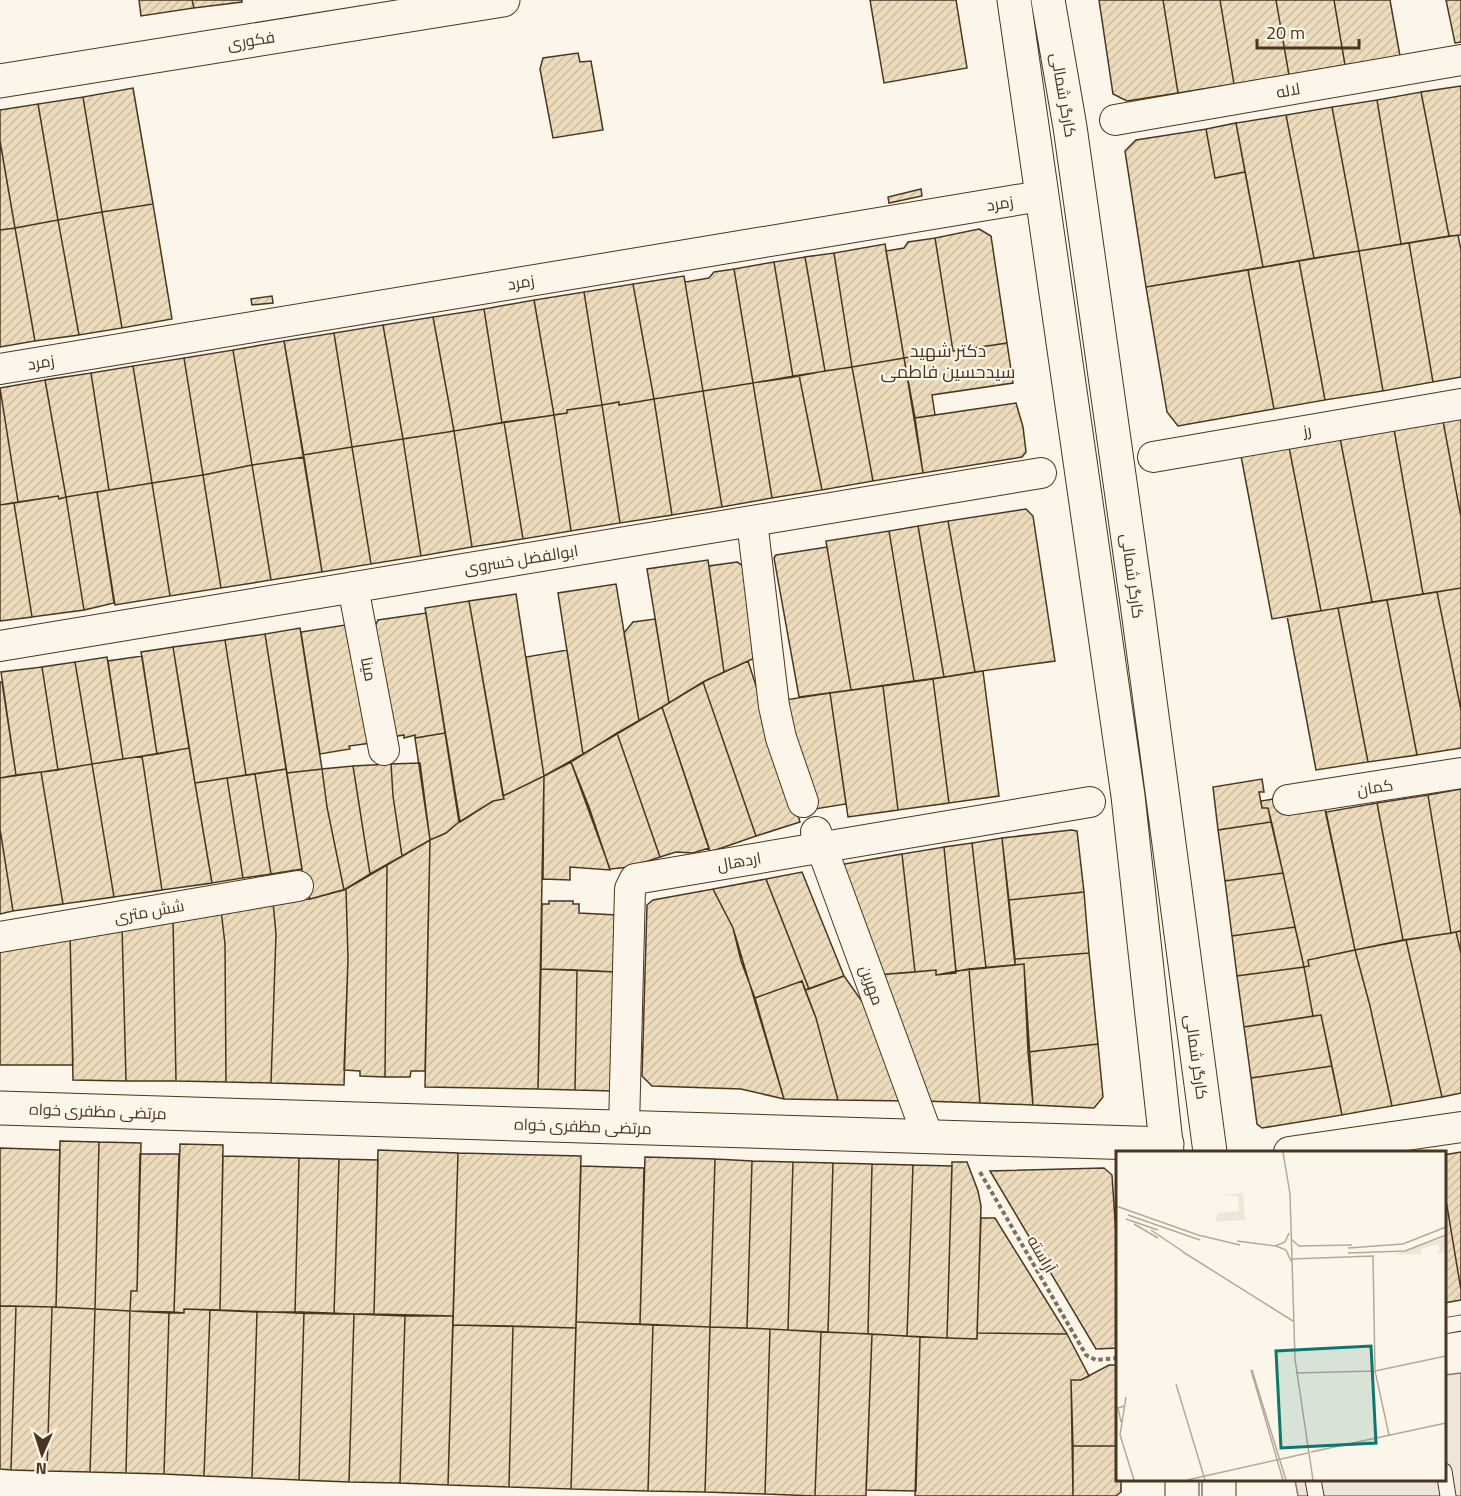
<svg xmlns="http://www.w3.org/2000/svg" width="1461" height="1496" font-family="'Titillium Web',Cairo,sans-serif">
<defs>
<pattern id="building-hatch" width="6" height="6" patternUnits="userSpaceOnUse" patternTransform="scale(1.5)"><rect width="6" height="6" fill="#ecdcbc"/><path d="M-1 1l2-2M0 6l6-6M5 7l2-2" fill="none" stroke="#ccbda1"/></pattern>
</defs>
<rect width="100%" height="100%" fill="#fbf6e9"/>
<path fill="#ede7d9" stroke="#887966" stroke-width="1.5" d="M1461,1373v123h-163l-3,-16h149l1,-105z"/>
<path fill="url(#building-hatch)" stroke="#4a3520" stroke-width="1.5" d="M139,0h53l2,8 -53,8z
M192,0h50v2l-48,6z
M870,0h86l11,68 -83,15z
M1099,0h64l15,93 -51,8 -14,-7z
M1163,0h57l14,84 -56,9z
M1220,0h56l13,75 -55,9z
M1276,0h58l11,65 -56,10z
M1334,0h56l10,56 -55,9z
M1446,0h15v42l-6,1z
M578,53l2,9 11,-1 12,69 -50,8 -13,-69 3,-11z
M1461,86v149l-12,1 -28,-144z
M133,88l20,116 -51,8 -19,-115z
M1421,92l28,144 -48,8 -24,-144z
M83,97l19,115 -44,8 -20,-116z
M1377,100l24,144 -42,7 -27,-144z
M38,104l20,116 -43,8 -15,-87v-31z
M1332,107l27,144 -45,7 -28,-143z
M1286,115l28,143 -51,9 -27,-144z
M1236,123l9,49 -30,6 -9,-49z
M1206,129l9,49 30,-6 18,95 -117,20 -21,-136 11,-11z
M0,141l15,87 -15,2z
M921,189l1,7 -33,7 -1,-6z
M153,204l19,115 -50,9 -20,-116z
M102,212l20,116 -43,7 -21,-115z
M58,220l21,115 -44,6 -20,-113z
M15,228l20,113 -35,6v-117z
M979,229l12,7 16,107 -54,8 -18,-113z
M1458,235l3,15v127l-28,5 -24,-139z
M935,238l18,113 -49,7 -18,-107 18,-3 4,-6z
M1409,243l24,139 -50,9 -24,-140z
M885,244l19,114 -52,9 -18,-114z
M1359,251l24,140 -58,9 -26,-139z
M834,253l18,114 -27,4 -20,-114z
M805,257l20,114 -32,6 -19,-115z
M1299,261l26,139 -51,9 -26,-139z
M774,262l19,115 -40,6 -19,-114z
M734,269l19,114 -50,8 -18,-109 24,-4 5,-6z
M1248,270l26,139 -96,17 -11,-14 -21,-125z
M684,276l19,115 -49,8 -21,-115z
M633,284l21,115 -35,6v-3l-17,3 -18,-113z
M584,292l18,113 -35,5v3l-13,2 -20,-115z
M272,296l1,7 -21,2 -1,-6z
M534,300l20,115 -52,8 -18,-114z
M484,309l18,114 -48,8 -21,-114z
M433,317l21,114 -51,8 -20,-114z
M383,325l20,114 -51,8 -18,-114z
M334,333l18,114 -49,8 -19,-114z
M284,341l20,116 -52,8 -19,-115z
M1007,343l6,40 -81,12 3,20 -20,3 -11,-60z
M233,350l19,115 -49,10 -19,-117z
M184,358l19,117 -51,8 -19,-117z
M904,358l19,115 -50,8 -21,-114z
M133,366l19,117 -43,7 -18,-117z
M852,367l21,114 -51,9 -23,-115z
M91,373l18,117 -43,7 -21,-117z
M799,375l23,115 -50,8 -19,-115z
M45,380l21,117 -7,2 -1,-3 -40,6 -18,-114z
M753,383l19,115 -50,9 -19,-116z
M0,388l18,114 -18,3z
M703,391l19,116 -50,8 -18,-116z
M654,399l18,116 -52,8 -18,-118 17,-3v3z
M1016,403l7,24 3,25 -4,5 -99,16 -8,-55z
M602,405l18,118 -49,8 -17,-116 13,-2v-3z
M554,415l17,116 -48,8 -19,-117z
M1461,418v99l-18,-96z
M1443,421l18,96v71l-38,6 -29,-165z
M504,422l19,117 -51,8 -18,-116z
M1394,429l29,165 -51,8 -32,-164z
M454,431l18,116 -51,9 -18,-117z
M1340,438l32,164 -51,9 -32,-164z
M403,439l18,117 -50,8 -19,-117z
M352,447l19,117 -49,8 -19,-117z
M1289,447l32,164 -49,8 -31,-163z
M304,457l18,115 -51,8 -19,-115z
M252,465l19,115 -50,8 -18,-113z
M203,475l18,113 -51,8 -18,-113z
M152,483l18,113 -55,9 -18,-113z
M97,492l17,111 -30,7 -18,-113z
M58,496l1,3 7,-2 18,113 -52,7 -18,-114z
M14,503l18,114 -32,4v-116z
M1026,509l7,7 22,145 -80,11 -27,-151z
M948,521l27,151 -31,5 -26,-151z
M918,526l26,151 -30,4 -25,-150z
M889,531l25,150 -63,9 -25,-149z
M827,547l24,143 -52,7 -25,-139 2,-3z
M708,560l16,112 -17,8 -38,23 -22,-134z
M737,562l8,5 14,89 -35,16 -15,-106z
M616,584l23,137 -56,33 -25,-161z
M1461,588v122l-24,-118z
M1437,592l24,118v38l-44,7 -30,-155z
M516,594l28,182 -41,20 -34,-195z
M1387,600l30,155 -49,7 -30,-154z
M469,601l35,198 -11,2 -33,21 -35,-214z
M1338,608l30,154 -52,8 -29,-154z
M426,613l19,120 -30,5v-3l-11,3v-3l-12,2 -18,-108 4,-9z
M655,619l14,84 -30,18 -15,-88 9,-11z
M345,625l26,118 -22,3 1,3 -30,5 -19,-122z
M300,628l22,141 -35,4 -22,-139z
M265,634l21,135 -40,6 -21,-135z
M225,640l21,135 -51,8 -22,-136z
M173,647l16,101 -32,6 -16,-102z
M567,650l16,104 -39,22 -18,-119z
M142,656l15,98 -34,5 -15,-98z
M107,657l16,102 -31,5 -17,-102z
M748,661l52,161 -44,14 -53,-154z
M75,662l17,102 -34,6 -16,-103z
M42,667l16,103 -42,5 -15,-103z
M983,671l16,125 -50,7 -16,-124z
M933,679l16,124 -51,7 -15,-124z
M0,682h2l14,93 -16,3z
M703,682l53,154 -46,16 -48,-145z
M883,686l15,124 -50,7 -18,-124z
M830,693l16,111 -31,5 -37,-108z
M662,707l47,141 -16,5 -17,-1 -16,5 -43,-124z
M445,733l14,89 -13,11 -16,7 -15,-102z
M617,733l43,124 -30,10 -20,2 -39,-107z
M189,748l23,135 -50,7 -20,-134z
M142,756l20,134 -48,7 -22,-133z
M571,762l18,45 21,63 -40,-3v13l-27,-1 1,-103z
M420,763l10,77 -28,16 -9,-60 -2,-32z
M92,764l22,133 -51,7 -22,-132z
M391,764l2,32 9,60 -32,18 -17,-108z
M353,766l17,108 -26,16 -17,-83 -5,-38z
M286,769l16,100 -31,5 -16,-100z
M322,769l5,38 17,83 -34,9 -7,-23 -16,-103z
M41,772l22,132 -50,7 -13,-82v-51z
M255,774l16,100 -28,4 -16,-100z
M544,776l-6,313 -113,-2 5,-247 16,-7 13,-11 34,-21 11,-2 -1,-3z
M227,778l16,100 -31,5 -17,-100z
M1262,779l2,13h-5l3,16h6l3,14 -53,8 -5,-43z
M1461,789v142l-10,2 -23,-138z
M1321,791l34,159 -47,10 1,6 -5,1 -32,-143 -4,-16h-6l-1,-7z
M1428,795l23,138 -48,7 -26,-137z
M1377,803l26,137 -48,10 -29,-138z
M1271,822l12,51 -58,8 -7,-51z
M0,829l13,82 -13,3z
M1071,830l6,1 7,61 -75,8 -7,-62z
M1002,838l13,127 -29,3 -14,-125z
M430,840l-5,231h-14l-1,6h-25l2,-212z
M972,843l14,125 -30,3 -12,-124z
M944,847l12,126 -20,2v-5l-21,2 -13,-118z
M902,854l13,118 -38,3 -44,-109z
M387,865l-2,212 -25,-1v-5l-16,-1 4,-111 -2,-70z
M802,872l42,104 -35,13 -43,-110z
M1283,873l12,54 -63,9 -7,-55z
M766,879l43,110 -4,1 -3,-9 -47,17 -14,-37 -8,-33 -20,-39z
M346,889l2,70 -4,126 -73,-2 5,-149 -3,-32 37,-3z
M713,889l20,39 51,171 -43,-10 -89,-3 -10,-10 5,-171 6,-5z
M1084,892l5,61 -74,6 -6,-59z
M549,901h24v3h6v9l38,2 -1,57 -75,-3 1,-65h7z
M273,902l3,32 -5,149 -45,-1 -1,-138 -4,-34z
M221,910l4,34 1,138 -50,-1 -3,-163z
M173,918l3,163h-50l-4,-155z
M122,926l4,155 -53,-1 -3,-147z
M1295,927l9,40 -67,9 -5,-40z
M1459,931h2v22l-5,-21z
M1456,932l5,21v140l-19,4 -36,-157z
M70,933l3,132h-73v-121z
M1406,940l36,157 -50,9 -22,-100 -15,-56z
M1355,950l15,56 22,100 -50,9 -21,-100 -8,1 -9,-49 5,-1 -1,-6z
M1089,953l9,91 -70,8 -4,-88 -9,1v-6z
M1024,964l9,141 -53,-2 -11,-134z
M1304,967l9,49 -69,11 -7,-51z
M541,969l36,1 -2,120 -37,-1z
M969,969l11,134 -56,-2 -47,-126 59,-5v5z
M577,970l39,2 -3,119 -38,-1z
M844,976l22,31 42,94 -70,-1 -22,-82 -11,-28z
M802,981l14,37 22,82 -54,-1 -29,-101z
M1321,1015l11,51 -81,12 -7,-51z
M1098,1044l5,53 -9,11 -61,-3 -5,-53z
M1332,1066l10,49 -80,13 -5,-4 -6,-46z
M60,1141l39,1 -4,167 -39,-2z
M99,1142l42,1 -4,148h-6l-1,20 -35,-2z
M180,1144l43,1 -3,165 -36,-1v4l-10,-1z
M0,1148l60,2 -4,157 -56,-1z
M378,1150l80,3 -5,163 -79,-2z
M1461,1152v138l-17,-102v-33z
M458,1153l123,3 -5,172 -123,-3z
M140,1154h39l-5,158 -44,-1 1,-20h6z
M223,1156l76,2 -4,155 -75,-3z
M645,1157l70,2 -5,168 -70,-3z
M299,1158l40,1 -5,155 -39,-1z
M339,1159l39,1 -4,154h-40z
M715,1159l37,2 -5,167 -37,-1z
M752,1161l41,1 -5,168 -41,-2z
M793,1162l40,1 -5,169 -40,-2z
M952,1162h15l11,29 3,15 -4,133 -30,-1z
M833,1163l39,1 -4,170 -40,-2z
M872,1164l41,1 -6,171 -39,-2z
M913,1165l39,1 -5,172 -40,-2z
M581,1166l63,2 -4,156 -64,-2z
M1104,1168l8,7 6,91v82l-22,1 -106,-178z
M1444,1188l17,102v10l-17,3z
M981,1218h14l72,116 -90,-1z
M0,1306h16l-5,164 -11,-1z
M16,1306l36,1 -5,164 -36,-1z
M52,1307l43,2 -5,163 -43,-1z
M95,1309l35,2 -4,162 -36,-1z
M184,1309l26,1 -6,166 -40,-2 5,-161h15z
M210,1310l47,2 -5,166 -48,-2z
M130,1311l39,2 -5,161 -38,-1z
M257,1312h47l-5,168 -47,-2z
M304,1312l50,2 -5,168 -50,-2z
M354,1314l51,2 -5,167 -51,-1z
M405,1316h48l-5,169 -48,-2z
M576,1322l77,3 -5,166 -77,-2z
M453,1325l60,1 -4,161 -61,-2z
M653,1325l57,2 -5,165 -57,-1z
M513,1326l63,2 -5,161 -62,-2z
M710,1327l60,2 -5,165 -60,-2z
M770,1329l51,3 -6,164 -50,-2z
M821,1332l51,2 -6,162h-51z
M977,1333l90,1 22,42 -8,4h-10l2,116h-158l5,-159 57,2z
M872,1334l48,3 -4,154 -50,-1z
M1109,1365h9v81h-45l-2,-66h10z
M1073,1446h45v34h3v12l-5,4h-43z"/>
<g fill="none" stroke-linecap="round" stroke-linejoin="round">
<g stroke="#4a3520" stroke-width="17">
<path id="lane" d="M1444,1326l17,-3
M1444,1471l4,25
M1313,1480l3,16"/>
</g>
<g stroke="#4a3520" stroke-width="32">
<path id="street" d="M1115,120l346,-60
M0,369l1041,-173
M1153,457l308,-53
M752,521l22,185 7,32 22,64
M353,587l31,163
M0,646l1041,-173
M1288,800l173,-27
M816,832l112,305
M0,937l298,-51
M624,1127l6,-238 5,-10 455,-77
M1289,1152l172,-25"/>
</g>
<g stroke="#4a3520" stroke-width="35">
<path id="secondary" d="M0,81l503,-81
M0,1108l1167,36"/>
</g>
<g stroke="#4a3520" stroke-width="35">
<path id="primary" d="M1014,0l114,796 39,356
M1048,0l22,127 67,476 73,549
M1182,1480v16
M1219,1480v16"/>
</g>
<path stroke="#7f6f5c" stroke-width="4" stroke-dasharray="4.5 3" stroke-linecap="butt" d="M980,1172l106,183 10,5 22,-2"/>
<use href="#lane" stroke="#fbf6e9" stroke-width="15"/>
<use href="#street" stroke="#fbf6e9" stroke-width="30"/>
<use href="#secondary" stroke="#fbf6e9" stroke-width="33"/>
<use href="#primary" stroke="#fbf6e9" stroke-width="33"/>
</g>
<g text-anchor="middle" stroke-width="4.5" stroke-linejoin="round" paint-order="stroke">
<g font-size="16" fill="#4a3520" stroke="#fbf6e9">
<text transform="translate(251 40) rotate(-9)" y="6">فکوری</text>
<text transform="translate(1288 90) rotate(-10)" y="6">لاله</text>
<text transform="translate(1064 95) rotate(80)" y="6">کارگر شمالی</text>
<text transform="translate(1000 203) rotate(-9)" y="6">زمرد</text>
<text transform="translate(521 282) rotate(-9)" y="6">زمرد</text>
<text transform="translate(41 362) rotate(-9)" y="6">زمرد</text>
<text transform="translate(1307 430) rotate(-10)" y="6">رز</text>
<text transform="translate(521 559) rotate(-9)" y="6">ابوالفضل خسروی</text>
<text transform="translate(1133 576) rotate(82)" y="6">کارگر شمالی</text>
<text transform="translate(369 669) rotate(79)" y="6">مینا</text>
<text transform="translate(1375 787) rotate(-9)" y="6">کمان</text>
<text transform="translate(739 861) rotate(-10)" y="6">اردهال</text>
<text transform="translate(149 911) rotate(-10)" y="6">شش متری</text>
<text transform="translate(872 985) rotate(70)" y="6">مهرین</text>
<text transform="translate(1197 1057) rotate(82)" y="6">کارگر شمالی</text>
<text transform="translate(98 1111) rotate(2)" y="6">مرتضی مظفری خواه</text>
<text transform="translate(583 1126) rotate(2)" y="6">مرتضی مظفری خواه</text>
<text transform="translate(1042 1254) rotate(60)" y="6">آراسته</text>
</g>
<g font-size="18" fill="#4a3520" stroke="#fbf6e9">
<text x="948" y="357">دکتر شهید<tspan x="948" dy="21">سیدحسین فاطمی</tspan></text>
</g>
</g>
<g transform="translate(1116 1151)">
<rect width="330" height="330" fill="#fbf6e9"/>
<path d="M127,42l2,27 -30,2 3,-9 21,-2 -1,-15 -17,-1zM330,86v16l-10,1 4,-6 -3,-4 -16,5v5l-28,1z" fill="#ede6d9"/>
<path fill="none" stroke="#b4a999" stroke-width="1.5" d="M167,1l7,42 5,165 18,121M0,55l82,29 42,10M12,64l72,25M10,68l32,11M18,73l24,14M35,79l34,23M175,88l8,7 53,-1M121,90l38,5 10,-4 4,-9M160,95l10,4 5,11M232,97l55,-4 43,-17M67,101l110,69M232,102l57,-2 41,-16M176,108l81,-3 2,115 14,64M135,219l32,110M136,219l34,110M180,222l79,-2 71,-15M60,233l29,96M10,246l-6,38 14,45M5,271l-3,-14 6,-2M195,301l135,-29M71,329l121,-27"/>
<path fill="#0f766e" fill-opacity="0.15" stroke="#0f766e" stroke-width="3" d="M255,195l5,97 -95,5 -5,-97z"/>
<rect width="330" height="330" fill="none" stroke="#4a3520" stroke-width="3"/>
</g>
<g transform="translate(42 1454) rotate(183)" stroke="#fbf6e9" stroke-width="4.5" paint-order="stroke">
<path d="M0-4.5L10 22L0 15L-10 22Z" fill="#4a3520"/>
<text y="-9" font-size="16" font-weight="bold" text-anchor="middle" fill="#4a3520">N</text>
</g>
<path d="M1257 39v9h102v-9" fill="none" stroke="#4a3520" stroke-width="3"/>
<text x="1266" y="39" font-size="18" fill="#4a3520" stroke="#fbf6e9" stroke-width="4.5" paint-order="stroke">20 m</text>
</svg>
